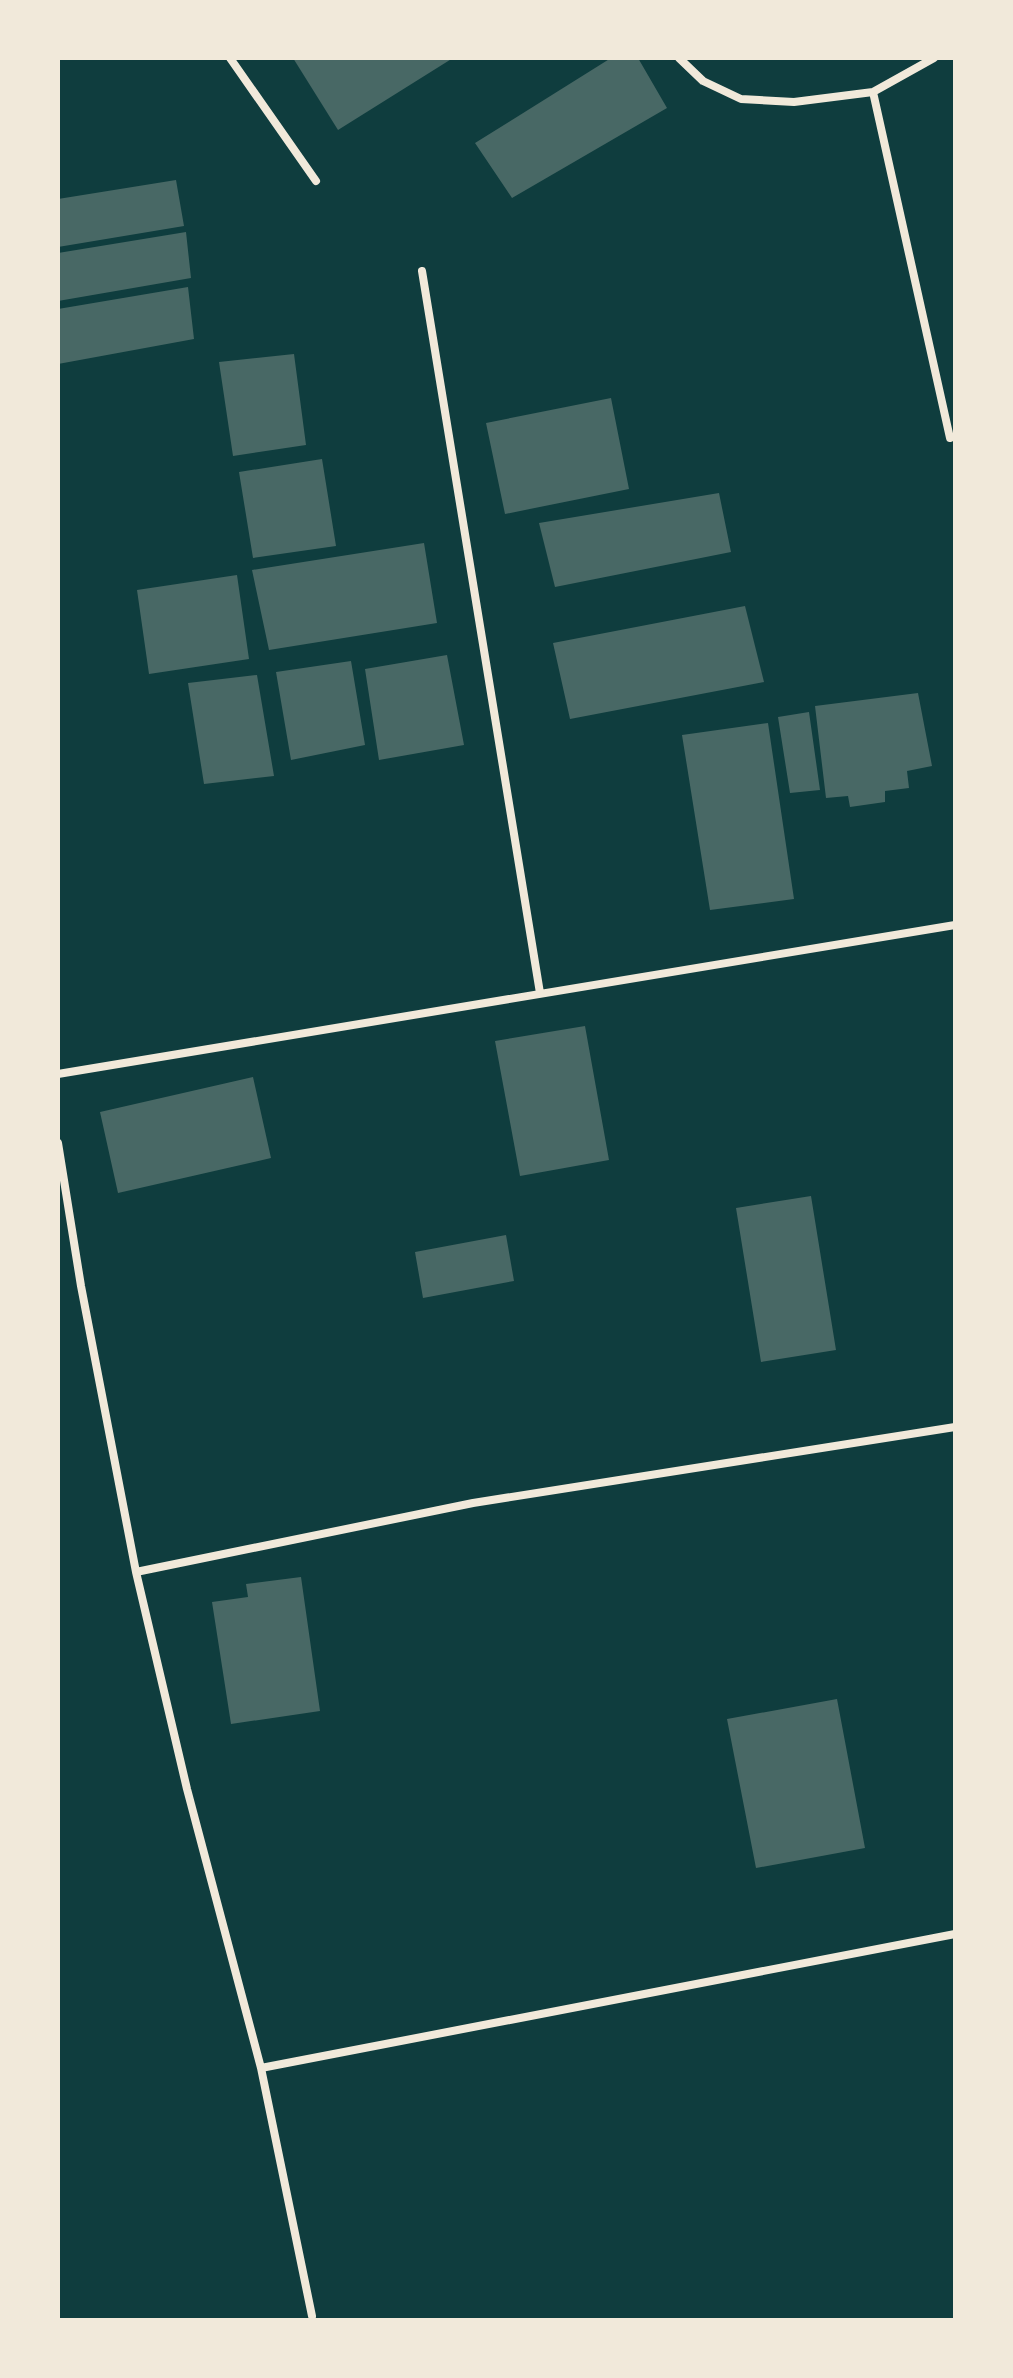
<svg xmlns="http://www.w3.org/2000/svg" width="1013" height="2378" font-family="Karla,sans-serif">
<rect width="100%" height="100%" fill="#0f3d3e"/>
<path fill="#486865" d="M293,58h160l-115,72z
M611,58h27l29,50 -155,90 -37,-55z
M176,180l8,46 -126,21v-48z
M186,232l5,46 -133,23v-48z
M188,287l6,52 -136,25v-55z
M294,354l12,91 -73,11 -14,-94z
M611,398l18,91 -124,25 -19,-91z
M322,459l14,87 -83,12 -14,-86z
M719,493l12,59 -176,35 -16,-64z
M424,543l13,80 -168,27 -17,-80z
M237,575l12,84 -100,15 -12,-84z
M745,606l19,76 -194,37 -17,-76z
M447,655l17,90 -85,15 -14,-91z
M351,661l14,84 -74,15 -15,-88z
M257,675l17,101 -70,8 -16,-101z
M918,693l14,73 -25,5 2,17 -24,3v11l-35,5 -2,-11 -22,2 -11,-92z
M809,712l11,78 -30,3 -12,-76z
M768,723l26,176 -84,11 -28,-175z
M585,1026l24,134 -89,16 -25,-135z
M253,1077l18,81 -153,35 -18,-81z
M811,1196l25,154 -75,12 -25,-154z
M506,1235l8,46 -91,17 -8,-46z
M301,1577l19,134 -89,13 -19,-122 36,-5 -2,-13z
M837,1699l28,149 -109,20 -29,-149z"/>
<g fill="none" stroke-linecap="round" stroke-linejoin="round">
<path stroke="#f1e9da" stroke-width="8" d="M230,58l86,123
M679,58l24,23 38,18 53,3 79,-10 61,-34
M873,92l77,346
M422,271l118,722
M58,1074l897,-149
M58,1143l23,143 55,286 51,217 74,279 51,248
M136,1572l337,-69 482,-76
M261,2068l694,-134"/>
</g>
<rect width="1013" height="2378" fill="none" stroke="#f1e9da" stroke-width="120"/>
</svg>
